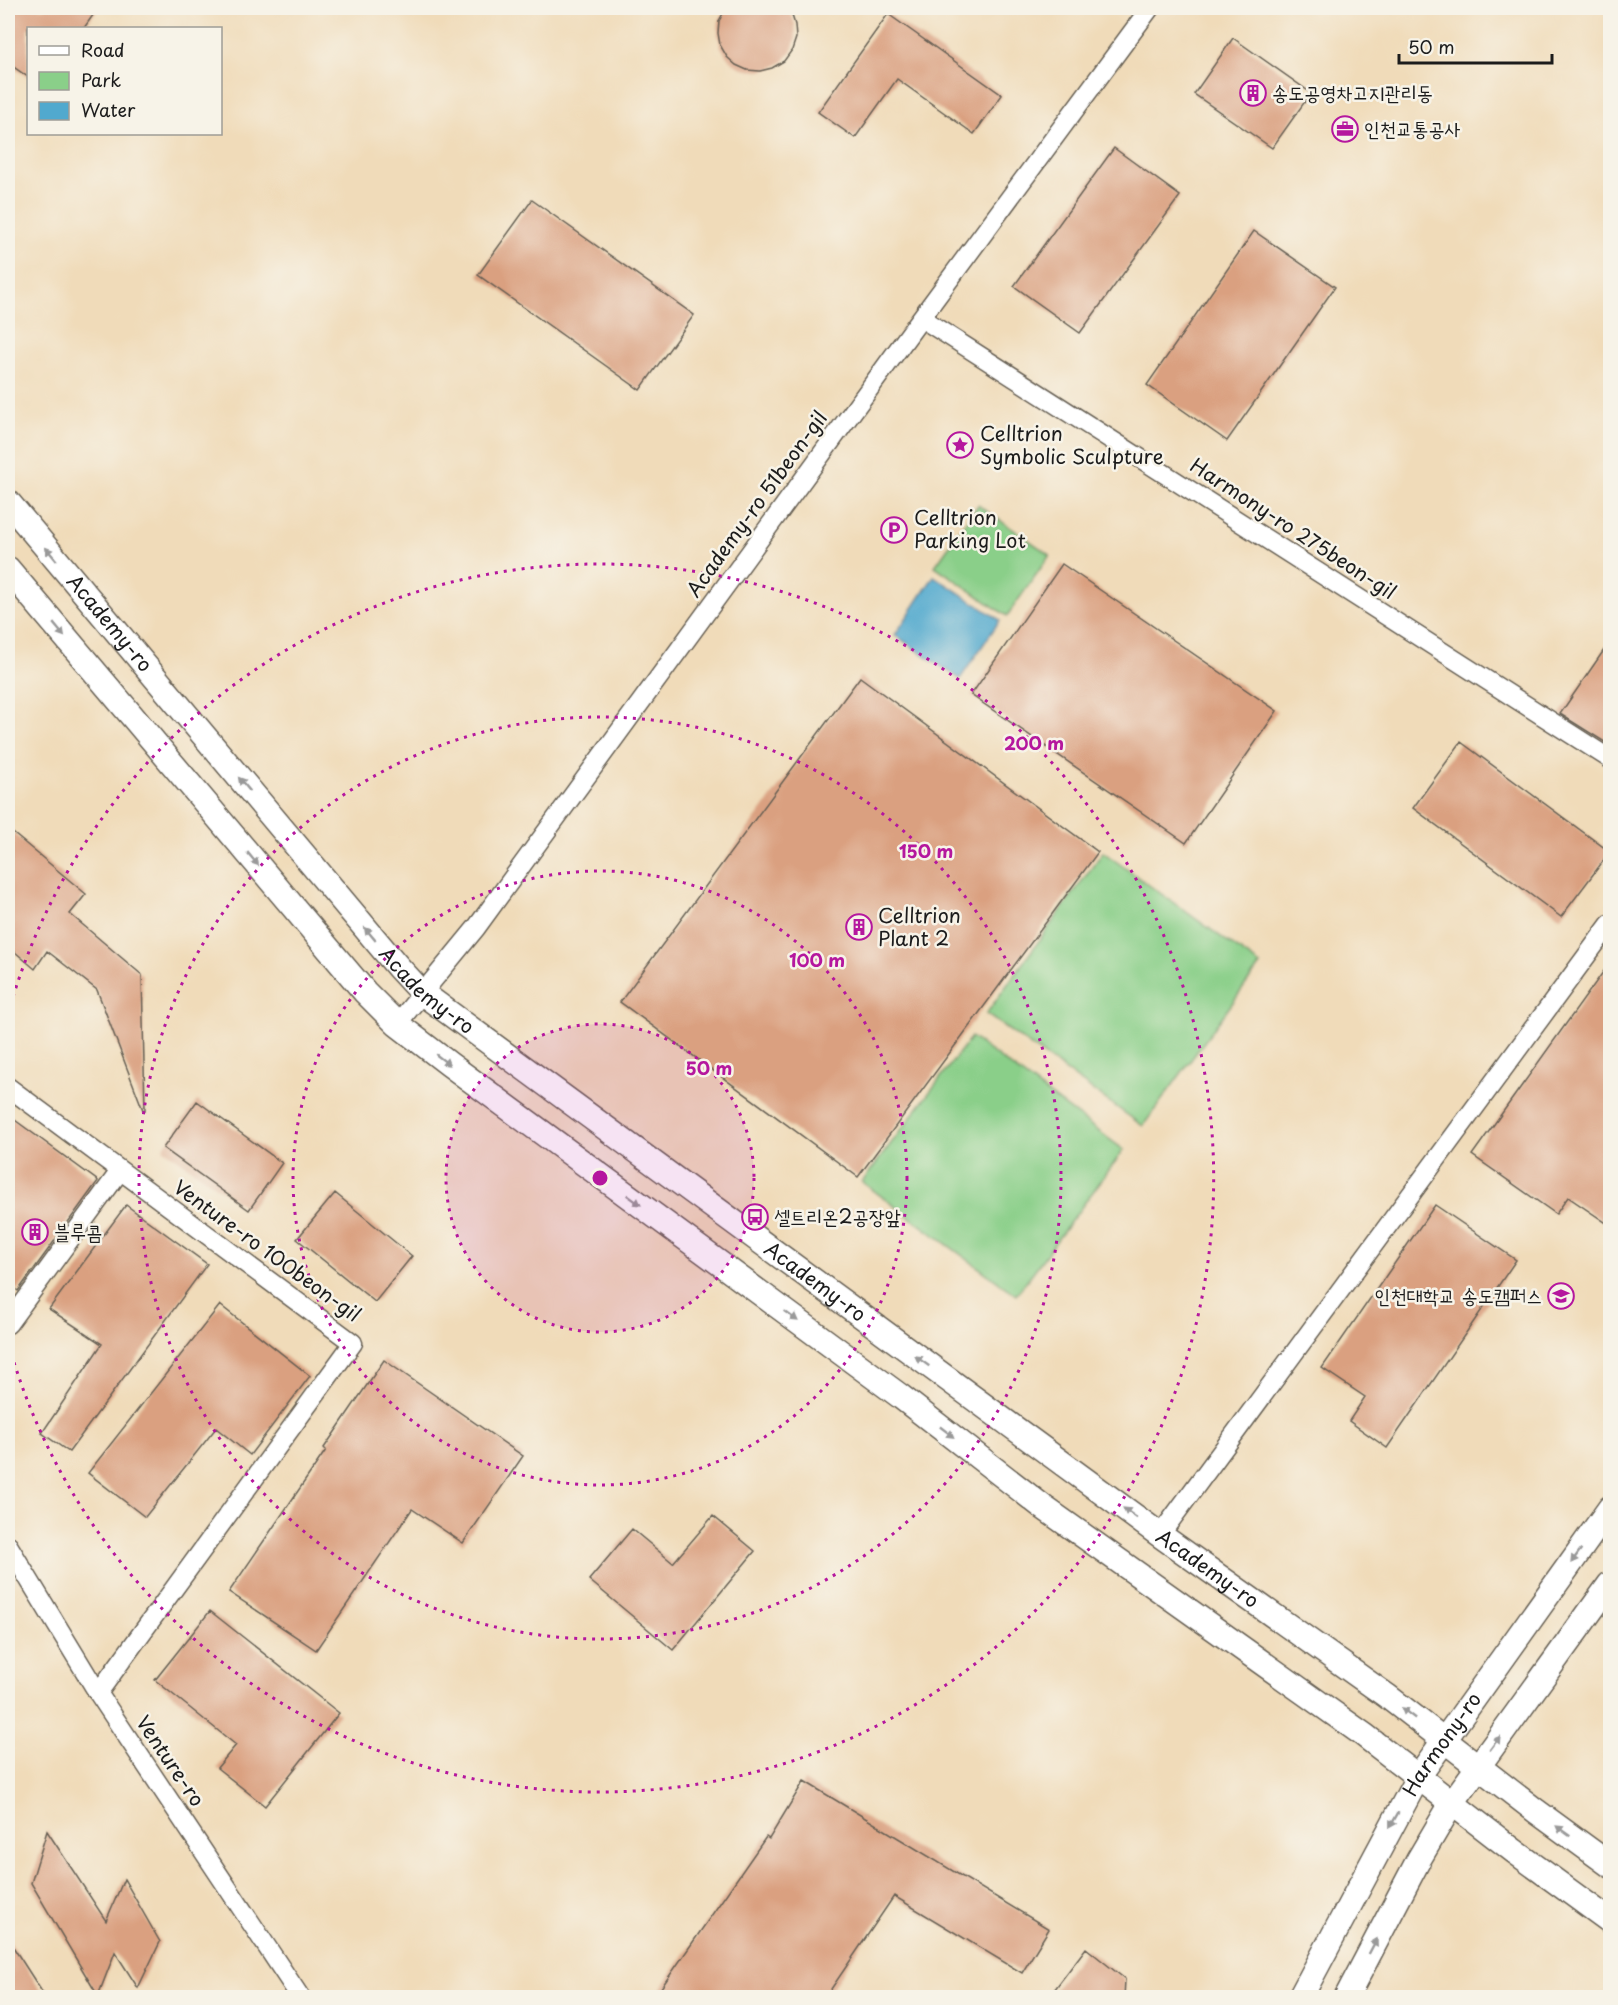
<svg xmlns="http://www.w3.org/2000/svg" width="1618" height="2005" font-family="'Playpen Sans','Poor Story',sans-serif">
<rect width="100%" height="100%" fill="#f7f3e8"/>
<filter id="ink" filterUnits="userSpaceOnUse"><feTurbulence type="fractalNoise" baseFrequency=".0167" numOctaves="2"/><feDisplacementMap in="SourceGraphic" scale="12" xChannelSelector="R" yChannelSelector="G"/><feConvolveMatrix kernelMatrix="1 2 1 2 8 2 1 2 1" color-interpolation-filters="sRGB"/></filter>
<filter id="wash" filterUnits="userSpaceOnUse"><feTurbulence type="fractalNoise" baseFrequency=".008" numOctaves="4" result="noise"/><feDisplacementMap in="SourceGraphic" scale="24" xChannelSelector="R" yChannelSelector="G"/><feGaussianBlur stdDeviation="1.35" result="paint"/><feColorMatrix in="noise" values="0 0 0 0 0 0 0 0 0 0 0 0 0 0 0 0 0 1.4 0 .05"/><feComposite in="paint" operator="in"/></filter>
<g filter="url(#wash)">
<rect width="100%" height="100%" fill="#f0dbb9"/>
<path fill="#8acf89" stroke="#537652" stroke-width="1.5" d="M978,505l72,50 -43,61 -72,-50z
M1103,852l157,113 -117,161 -157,-112z
M971,1037l153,113 -108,145 -154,-113z"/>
<path fill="#51a9ce" stroke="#366275" stroke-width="1.5" d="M934,576l66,44 -40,59 -65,-44z"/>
<g id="blocks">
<path fill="#daa080" d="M8,8h90l-14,20h-56v49l-20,-14z
M726,8h61l4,4 4,13 1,13 -4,12 -8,11 -12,7 -12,3 -13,-1 -11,-5 -9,-8 -7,-12 -2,-12 1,-12z
M888,14l114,81 -28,39 -77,-55 -42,59 -37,-26z
M1233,38l78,55 -39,55 -78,-54z
M1114,148l66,48 -100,137 -66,-47z
M532,200l162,115 -54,75 -162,-115z
M1254,231l81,56 -108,154 -80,-56z
M1062,564l215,147 -91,132 -215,-148z
M1611,640v106l-51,-32z
M860,677l238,175 -240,325 -238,-175z
M1461,742l149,110 -49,65 -148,-109z
M8,829l78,65 -16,20 72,61 3,135h-2l-46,-120 -50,-39 -12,18 -27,-23z
M1611,961v265l-43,-29 -12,17 -84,-59z
M197,1101l85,62 -33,47 -86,-62z
M8,1115l90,66 -80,110 -10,-9z
M335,1193l77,63 -37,46 -78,-63z
M126,1205l81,59 -138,188 -27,-19 60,-89 -53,-35z
M1435,1205l81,55 -129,188 -38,-27 16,-24 -43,-29z
M220,1305l90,71 -60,79 -34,-27 -71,89 -57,-44z
M384,1360l139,96 -60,87 -51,-34 -96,141 -87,-58 97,-142 -2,-2z
M713,1516l42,35 -82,99 -84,-70 43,-51 41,34z
M210,1611l129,102 -74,93 -48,-38 19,-23 -81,-65z
M804,1781l245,148 -27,44 -128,-77 -69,102h-171l112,-161 3,2z
M47,1831l59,90 18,-42 36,63 -22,46 -23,-36 -17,44 -67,-113z
M8,1939l38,59h-38z
M1086,1948l39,31 -1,19h-76z"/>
</g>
</g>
<g filter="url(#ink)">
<use href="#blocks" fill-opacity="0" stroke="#665f53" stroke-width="1.5"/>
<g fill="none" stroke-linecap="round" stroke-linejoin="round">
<g stroke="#665f53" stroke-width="21">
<path id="street" d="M921,318l689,441
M397,1024l79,-96 445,-610 229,-310
M8,1087l345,256 -255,350
M8,1324l112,-153
M1160,1535l450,-611
M8,1545l90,148 203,305"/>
</g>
<g stroke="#665f53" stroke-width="27">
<g id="secondary">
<path id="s1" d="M8,502l390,465 24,26 738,542 227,161 149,115 74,54"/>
<path d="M8,569l357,423 32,32 52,40 451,332 143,111 321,228 150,116 96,70"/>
<path id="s2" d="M1300,1998l118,-221 192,-269"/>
<path d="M1346,1998l73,-139 33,-56 158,-219"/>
</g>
</g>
<use href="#street" stroke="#fff" stroke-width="18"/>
<use href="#secondary" stroke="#fff" stroke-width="24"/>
</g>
<defs><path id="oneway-solid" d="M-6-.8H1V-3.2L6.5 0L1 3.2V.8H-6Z" transform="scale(1.5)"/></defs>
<g fill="#999">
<use href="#oneway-solid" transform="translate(51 554) rotate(-130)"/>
<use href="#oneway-solid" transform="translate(59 630) rotate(50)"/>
<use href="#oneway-solid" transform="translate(244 784) rotate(-130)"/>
<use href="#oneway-solid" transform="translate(253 859) rotate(50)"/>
<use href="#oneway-solid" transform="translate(370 934) rotate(-130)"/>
<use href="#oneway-solid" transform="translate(443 1060) rotate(38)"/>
<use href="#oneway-solid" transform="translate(634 1200) rotate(36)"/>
<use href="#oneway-solid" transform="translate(791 1316) rotate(36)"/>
<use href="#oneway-solid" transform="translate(922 1361) rotate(-144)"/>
<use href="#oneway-solid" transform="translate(947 1432) rotate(38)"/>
<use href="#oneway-solid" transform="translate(1130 1513) rotate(-144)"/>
<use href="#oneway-solid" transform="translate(1576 1556) rotate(126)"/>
<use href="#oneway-solid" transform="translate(1408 1713) rotate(-142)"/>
<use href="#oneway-solid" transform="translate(1495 1743) rotate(-53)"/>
<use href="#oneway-solid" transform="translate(1394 1820) rotate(120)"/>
<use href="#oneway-solid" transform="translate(1563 1831) rotate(-144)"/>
<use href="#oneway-solid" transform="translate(1373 1946) rotate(-62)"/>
</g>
</g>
<circle cx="600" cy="1178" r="154" fill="#b5179e" fill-opacity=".12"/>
<g fill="none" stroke="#b5179e" stroke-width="3" stroke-dasharray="3 6">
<circle cx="600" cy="1178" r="154"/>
<circle cx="600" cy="1178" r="307"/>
<circle cx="600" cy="1178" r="461"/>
<path d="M8 1014A614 614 0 1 1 8 1342"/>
</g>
<defs>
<g id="building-ring" transform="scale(1.35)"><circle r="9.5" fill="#f7f3e8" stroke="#b5179e" stroke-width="1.5"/><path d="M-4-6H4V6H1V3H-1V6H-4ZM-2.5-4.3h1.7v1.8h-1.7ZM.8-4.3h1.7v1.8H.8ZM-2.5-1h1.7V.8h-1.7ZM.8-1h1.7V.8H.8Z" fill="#b5179e"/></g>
<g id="office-ring" transform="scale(1.35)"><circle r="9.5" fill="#f7f3e8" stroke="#b5179e" stroke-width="1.5"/><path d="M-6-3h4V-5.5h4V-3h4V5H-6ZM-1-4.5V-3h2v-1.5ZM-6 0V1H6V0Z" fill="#b5179e"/></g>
<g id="sight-ring" transform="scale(1.35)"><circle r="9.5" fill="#f7f3e8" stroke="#b5179e" stroke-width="1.5"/><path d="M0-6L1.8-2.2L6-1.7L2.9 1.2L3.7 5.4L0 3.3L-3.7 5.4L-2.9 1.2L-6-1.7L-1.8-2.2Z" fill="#b5179e"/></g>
<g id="parking-ring" transform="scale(1.35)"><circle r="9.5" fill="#f7f3e8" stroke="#b5179e" stroke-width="1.5"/><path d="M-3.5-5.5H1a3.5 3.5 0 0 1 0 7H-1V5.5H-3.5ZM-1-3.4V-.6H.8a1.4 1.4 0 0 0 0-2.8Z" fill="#b5179e"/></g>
<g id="bus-ring" transform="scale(1.35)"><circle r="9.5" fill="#f7f3e8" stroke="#b5179e" stroke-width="1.5"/><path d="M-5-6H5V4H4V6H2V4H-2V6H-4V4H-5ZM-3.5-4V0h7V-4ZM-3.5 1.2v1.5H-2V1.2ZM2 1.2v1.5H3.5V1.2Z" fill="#b5179e"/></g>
<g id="university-ring" transform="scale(1.35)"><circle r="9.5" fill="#f7f3e8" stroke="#b5179e" stroke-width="1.5"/><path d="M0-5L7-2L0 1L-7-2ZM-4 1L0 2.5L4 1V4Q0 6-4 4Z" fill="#b5179e"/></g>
</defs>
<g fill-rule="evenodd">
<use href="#building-ring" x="1253" y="93"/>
<use href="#office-ring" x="1345" y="129"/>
<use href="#sight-ring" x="960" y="445"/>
<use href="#parking-ring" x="894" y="530"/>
<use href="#building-ring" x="859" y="927"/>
<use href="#bus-ring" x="755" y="1217"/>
<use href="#building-ring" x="35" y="1232"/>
<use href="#university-ring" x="1561" y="1296"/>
</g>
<g text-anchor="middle" stroke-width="5" stroke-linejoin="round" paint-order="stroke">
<g font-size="20" fill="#1c1c1c" stroke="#f7f3e8" text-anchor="start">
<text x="1272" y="100">송도공영차고지관리동</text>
<text x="1364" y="136">인천교통공사</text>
<text x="980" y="441">Celltrion<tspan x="980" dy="23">Symbolic Sculpture</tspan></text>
<text x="914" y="525">Celltrion<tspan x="914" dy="23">Parking Lot</tspan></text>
<text x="878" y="923">Celltrion<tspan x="878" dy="23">Plant 2</tspan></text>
<text x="774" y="1224">셀트리온2공장앞</text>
<text x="54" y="1239">블루콤</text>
<text x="1542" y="1303" text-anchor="end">인천대학교 송도캠퍼스</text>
</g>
<g font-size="20" fill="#1c1c1c" stroke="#f7f3e8">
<text transform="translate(757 504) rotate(-54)" y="7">Academy-ro 51beon-gil</text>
<text transform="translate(1293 529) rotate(33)" y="7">Harmony-ro 275beon-gil</text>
<text dy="7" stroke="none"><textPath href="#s1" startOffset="158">Academy-ro</textPath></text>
<text dy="7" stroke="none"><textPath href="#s1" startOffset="644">Academy-ro</textPath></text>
<text transform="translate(267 1251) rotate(36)" y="7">Venture-ro 100beon-gil</text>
<text dy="7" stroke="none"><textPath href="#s1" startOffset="1130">Academy-ro</textPath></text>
<text dy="7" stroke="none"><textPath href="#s1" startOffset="1616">Academy-ro</textPath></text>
<text dy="7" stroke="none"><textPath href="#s2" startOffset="291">Harmony-ro</textPath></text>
<text transform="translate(170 1761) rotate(56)" y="7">Venture-ro</text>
</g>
</g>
<circle cx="600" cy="1178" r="9" fill="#b5179e" stroke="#f7f3e8" stroke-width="3"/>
<g font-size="18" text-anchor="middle" font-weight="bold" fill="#b5179e" stroke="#f7f3e8" stroke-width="5" stroke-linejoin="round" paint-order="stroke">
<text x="1034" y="750">200 m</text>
<text x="926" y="858">150 m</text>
<text x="817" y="967">100 m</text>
<text x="709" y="1075">50 m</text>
</g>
<rect width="1618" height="2005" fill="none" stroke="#f7f3e8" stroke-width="30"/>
<rect x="27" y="27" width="195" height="108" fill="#f7f3e8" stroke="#9f9d96" stroke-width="1.5"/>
<rect x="39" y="46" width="30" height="9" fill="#ffffff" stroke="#9f9d96" stroke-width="1.5"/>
<text x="81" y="57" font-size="18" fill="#1c1c1c">Road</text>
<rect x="39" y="72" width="30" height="18" fill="#8acf89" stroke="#9f9d96" stroke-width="1.5"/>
<text x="81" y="87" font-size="18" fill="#1c1c1c">Park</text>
<rect x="39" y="102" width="30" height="18" fill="#51a9ce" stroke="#9f9d96" stroke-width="1.5"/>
<text x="81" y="117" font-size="18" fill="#1c1c1c">Water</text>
<path d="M1399 54v9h153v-9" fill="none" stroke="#1c1c1c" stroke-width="3"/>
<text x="1408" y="54" font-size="18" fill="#1c1c1c" stroke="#f7f3e8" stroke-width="4.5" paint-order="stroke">50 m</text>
</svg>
